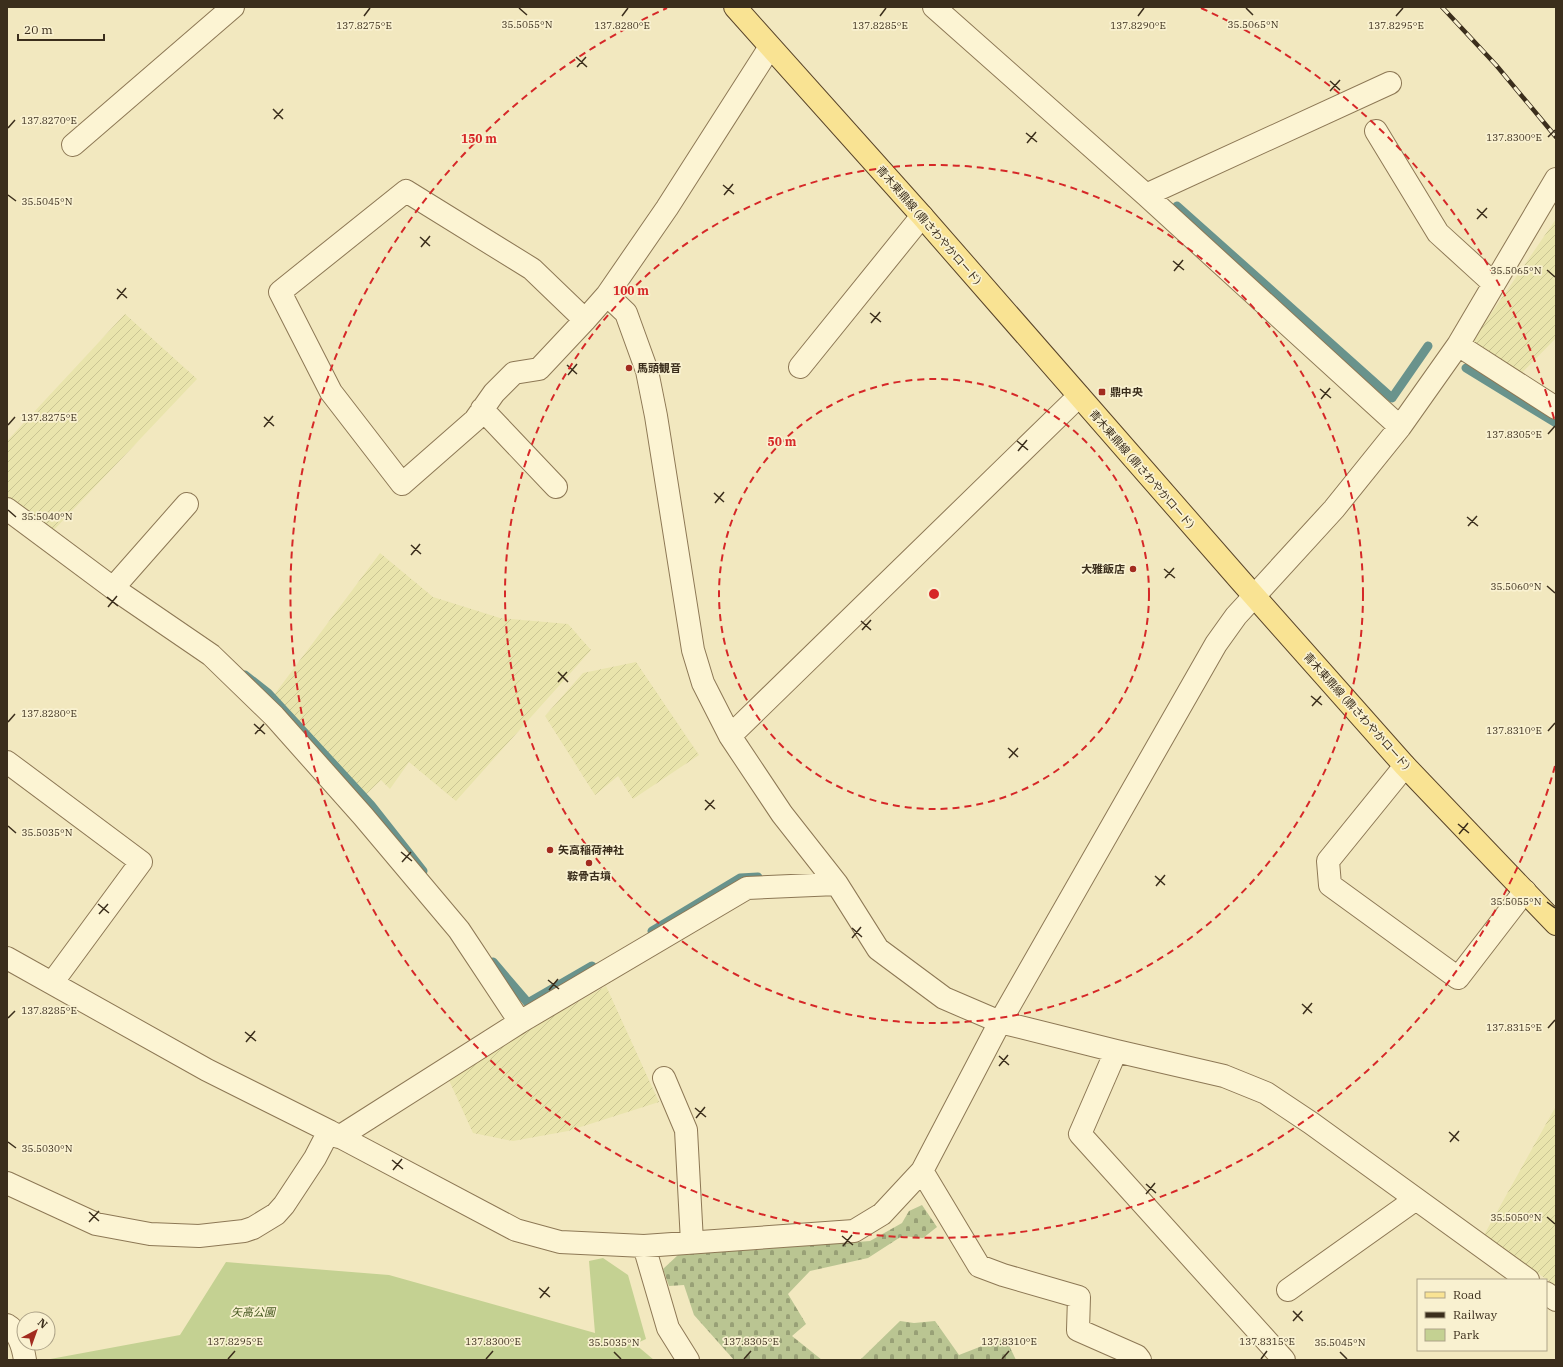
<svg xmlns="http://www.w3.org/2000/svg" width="1563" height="1367" font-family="'IBM Plex Serif','Noto Sans JP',serif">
<defs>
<pattern id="farmland-furrows" width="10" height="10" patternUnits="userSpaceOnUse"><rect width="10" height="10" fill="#e9e4ac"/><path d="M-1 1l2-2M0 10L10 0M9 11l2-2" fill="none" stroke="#c9c493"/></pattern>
<pattern id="cemetery-stones" width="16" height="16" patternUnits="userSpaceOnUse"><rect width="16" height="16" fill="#bac592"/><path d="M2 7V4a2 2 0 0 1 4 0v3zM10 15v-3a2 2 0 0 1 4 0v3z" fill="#98a076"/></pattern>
</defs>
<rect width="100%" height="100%" fill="#f2e8bf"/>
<path fill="url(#farmland-furrows)" d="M1556,219v119l-39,40 -49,-31z
M125,314l72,65 -145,153 -45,-36v-55z
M380,553l53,44 67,21 68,6 23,26 -135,151 -47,-39 -19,27 -9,-9 -21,20 -89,-101z
M636,662l63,93 -66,44 -15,-23 -23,19 -50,-79 38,-43z
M606,986l53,116 -91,29 -55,10 -40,-8 -25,-55 77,-46z
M1556,1106v180l-72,-51z"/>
<path fill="url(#cemetery-stones)" d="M922,1205l15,22 -14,11 -21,-2 -34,22 -58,13 -22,23 18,30 -14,12 30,24h-88l-40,-45 -10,-30 -15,1 -6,-17 15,-14 192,-14 32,-18 7,-12z
M900,1321l14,2 21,-2 24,34 46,-18 11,23h-156z"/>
<path fill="#c4d192" d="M603,1258l25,17 18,64 -11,5 19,16h-609l135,-25 46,-73 163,13 206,58 -6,-72z"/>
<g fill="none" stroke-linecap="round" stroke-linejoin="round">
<path stroke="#69938c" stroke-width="9" d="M1177,206l215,192 36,-52
M1466,368l90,55
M245,675l23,18 103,112 52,66
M652,931l88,-53 18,-1
M493,962l35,41 64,-37"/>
<g stroke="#8d7855" stroke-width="24">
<path id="minor" d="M934,7l212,188 254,232
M770,47l-103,161 -60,87 19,18 21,58 9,45 37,234 10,33 27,53 52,78 55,70 41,65 66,49 56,24 116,29 108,25 42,17 45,30 217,157
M1376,131l62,102 56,51
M73,145l160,-138
M1146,195l244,-112
M585,320l-53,-51 -126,-78 -126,101 51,100 71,92 73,-64 19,-27 20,-20 25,-4 46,-49 22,-25
M1458,345l98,63
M800,367l122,-151
M482,409l74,78
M7,509l106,79 98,67 63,61 89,100 96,114 61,92
M113,588l74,-84
M730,736l349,-340
M7,762l134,100 -89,121
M1405,766l-77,95 2,24 128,93 67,-87
M7,958l200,112 122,61 187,99 44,12 84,4 210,-15 28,-17 40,-43 78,-149 216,-378 20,-28 98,-107 66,-82 58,-82 98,-166
M1116,1051l-36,83 204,226
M664,1078l22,52 6,112
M339,1137l181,-115 227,-134 90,-4
M922,1171l57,95 24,9 76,22 -1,33 59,26 3,4
M7,1183l89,41 54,10 49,2 45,-5 9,-3 23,-14 8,-9 31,-47 14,-27
M644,1246l24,82 20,32
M1288,1290l128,-91
M1546,1293l10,7
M7,1325c12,7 16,22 18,35"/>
</g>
<g stroke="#5a452a" stroke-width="24">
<path id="major" d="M735,7l187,209 318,364 165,186 151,158"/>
</g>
<use href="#minor" stroke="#fcf4d3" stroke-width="22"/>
<use href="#major" stroke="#f9e393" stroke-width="22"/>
<g stroke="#3b2e1c" stroke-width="4.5">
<path id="rail" d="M1442,7l54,58 60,72"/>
</g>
<use href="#rail" stroke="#f9f1d0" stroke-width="3" stroke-dasharray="9" stroke-linecap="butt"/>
</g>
<path fill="none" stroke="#3b2e1c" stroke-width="1.5" d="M519,8l8,7M1246,8l7,7M364,16l6,-8M622,16l6,-8M880,16l6,-8M1138,16l6,-8M1396,16l7,-8M576,57l11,10M577,67l9,-10M1330,81l10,9M1330,91l10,-11M273,109l10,10M274,119l9,-10M8,128l7,-8M1026,133l11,9M1548,137l7,-7M1027,143l9,-11M723,185l11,9M8,195l8,6M724,195l9,-11M1477,209l10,9M1477,219l10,-11M420,237l10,9M421,247l9,-11M1173,261l11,9M1547,270l8,7M1174,271l9,-11M117,289l10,9M117,299l9,-11M870,313l11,9M871,323l9,-11M567,365l10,9M568,375l9,-11M1320,389l11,9M1321,399l9,-11M264,417l10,9M8,425l7,-8M264,427l9,-11M1548,434l7,-8M1017,441l11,9M1018,451l9,-11M714,493l10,9M715,503l9,-11M8,510l8,7M1467,517l11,9M1468,526l9,-10M411,545l10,9M411,555l9,-11M1164,569l11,9M1165,578l9,-10M1547,586l8,7M107,597l11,9M108,607l9,-11M861,621l10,9M862,630l9,-10M558,672l10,10M558,682l9,-10M1311,696l11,9M1312,706l9,-10M8,722l7,-8M254,724l11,10M1548,731l7,-8M255,734l9,-10M1008,748l10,9M1009,758l9,-10M705,800l10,9M705,810l9,-10M1458,824l11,9M8,826l8,7M1459,834l9,-11M401,852l11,9M402,862l9,-10M1155,876l10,9M1156,886l9,-11M1547,902l8,6M98,904l11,9M99,914l9,-10M852,928l10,9M852,938l9,-11M548,980l11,9M549,990l9,-11M1302,1004l10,9M1303,1014l9,-11M8,1018l7,-7M1548,1028l7,-8M245,1032l11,9M246,1042l9,-11M999,1056l10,9M999,1066l9,-11M695,1108l11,9M696,1118l9,-11M1449,1132l10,9M8,1142l8,6M1450,1142l9,-11M392,1160l11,9M393,1170l9,-11M1146,1184l10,9M1146,1194l9,-11M89,1212l10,9M1547,1217l8,7M89,1222l10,-11M842,1236l11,9M843,1246l9,-11M539,1288l11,9M540,1298l9,-11M1293,1311l10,10M1293,1321l9,-10M614,1352l7,7M1340,1352l7,7M228,1359l7,-8M486,1359l7,-8M744,1359l7,-8M1002,1359l7,-8M1261,1359l6,-8"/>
<g fill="none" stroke="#d62828" stroke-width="2" stroke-dasharray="7 5">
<circle cx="934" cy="594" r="215"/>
<circle cx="934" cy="594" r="429"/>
<path d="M1555 766A644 644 0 1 1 667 8M1201 8A644 644 0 0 1 1555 422"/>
</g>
<g fill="#a22b1f" stroke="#f9f1d0" stroke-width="1.5">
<circle cx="629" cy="368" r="4"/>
<rect x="1098" y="388" width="8" height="8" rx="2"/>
<circle cx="1133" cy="569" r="4"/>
<circle cx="550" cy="850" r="4"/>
<circle cx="589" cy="863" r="4"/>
</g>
<g text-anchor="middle" stroke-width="3.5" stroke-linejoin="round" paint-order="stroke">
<g font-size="11" fill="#3b2e1c" stroke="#f9f1d0">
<text transform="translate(929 225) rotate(49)" y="4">青木東鼎線 (鼎さわやかロード)</text>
<text transform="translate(1142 469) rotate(49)" y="4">青木東鼎線 (鼎さわやかロード)</text>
<text transform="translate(1357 711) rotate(48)" y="4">青木東鼎線 (鼎さわやかロード)</text>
</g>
<g font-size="11" font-weight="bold" fill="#3b2e1c" stroke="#f9f1d0" text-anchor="start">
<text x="637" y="372">馬頭観音</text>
<text x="1110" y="396">鼎中央</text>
<text x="1125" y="573" text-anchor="end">大雅飯店</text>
<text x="558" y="854">矢高稲荷神社</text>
<text x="589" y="880" text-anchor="middle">鞍骨古墳</text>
</g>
<g font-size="11" font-style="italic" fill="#465920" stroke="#f9f1d0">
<text x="253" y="1316">矢高公園</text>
</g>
</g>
<g font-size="10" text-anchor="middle" fill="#3b2e1c" stroke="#f9f1d0" stroke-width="3.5" stroke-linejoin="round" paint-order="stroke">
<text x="527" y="28">35.5055°N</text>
<text x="1253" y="28">35.5065°N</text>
<text x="622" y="29">137.8280°E</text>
<text x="880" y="29">137.8285°E</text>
<text x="1396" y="29">137.8295°E</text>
<text x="364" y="29">137.8275°E</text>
<text x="1138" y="29">137.8290°E</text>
<text x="49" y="124">137.8270°E</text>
<text x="1514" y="141">137.8300°E</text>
<text x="47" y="205">35.5045°N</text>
<text x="1516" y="274">35.5065°N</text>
<text x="49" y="421">137.8275°E</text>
<text x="1514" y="438">137.8305°E</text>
<text x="47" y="520">35.5040°N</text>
<text x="1516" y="590">35.5060°N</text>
<text x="49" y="717">137.8280°E</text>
<text x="1514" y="734">137.8310°E</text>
<text x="47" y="836">35.5035°N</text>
<text x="1516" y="905">35.5055°N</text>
<text x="49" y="1014">137.8285°E</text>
<text x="1514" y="1031">137.8315°E</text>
<text x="47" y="1152">35.5030°N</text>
<text x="1516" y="1221">35.5050°N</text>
<text x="235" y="1345">137.8295°E</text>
<text x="493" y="1345">137.8300°E</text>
<text x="751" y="1345">137.8305°E</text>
<text x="1009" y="1345">137.8310°E</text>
<text x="1267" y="1345">137.8315°E</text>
<text x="614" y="1346">35.5035°N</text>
<text x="1340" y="1346">35.5045°N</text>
</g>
<circle cx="934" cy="594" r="6" fill="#d62828" stroke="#f9f1d0" stroke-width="2"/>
<g font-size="12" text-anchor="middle" font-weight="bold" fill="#d62828" stroke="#f9f1d0" stroke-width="3.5" stroke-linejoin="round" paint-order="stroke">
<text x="479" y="143">150 m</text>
<text x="631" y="295">100 m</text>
<text x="782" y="446">50 m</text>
</g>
<rect width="1563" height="1367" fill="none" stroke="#3b2e1c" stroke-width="16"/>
<rect x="1417" y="1279" width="130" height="72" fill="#f9f1d0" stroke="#ada388"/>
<rect x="1425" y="1292" width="20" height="6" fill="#f9e393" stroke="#ada388"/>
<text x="1453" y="1299" font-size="12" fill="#3b2e1c">Road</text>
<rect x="1425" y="1312" width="20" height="6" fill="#3b2e1c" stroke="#ada388"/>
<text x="1453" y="1319" font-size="12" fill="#3b2e1c">Railway</text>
<rect x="1425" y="1329" width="20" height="12" fill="#c4d192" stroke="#ada388"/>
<text x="1453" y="1339" font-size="12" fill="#3b2e1c">Park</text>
<g transform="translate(36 1331) rotate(41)"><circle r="19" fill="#f9f1d0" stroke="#ada388"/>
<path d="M0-3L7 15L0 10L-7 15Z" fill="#a22b1f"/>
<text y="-6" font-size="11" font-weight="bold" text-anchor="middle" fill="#3b2e1c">N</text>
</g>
<path d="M18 34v6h86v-6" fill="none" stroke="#3b2e1c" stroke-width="2"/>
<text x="24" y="34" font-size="12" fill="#3b2e1c" stroke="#f9f1d0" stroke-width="3" paint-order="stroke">20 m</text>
</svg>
